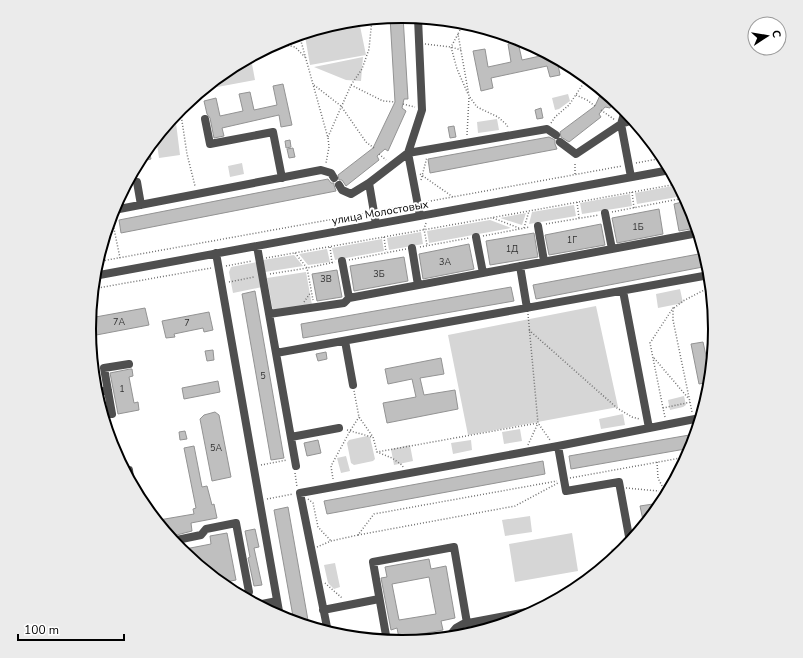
<svg xmlns="http://www.w3.org/2000/svg" width="803" height="658" font-family="'Nunito Sans',sans-serif">
<rect width="100%" height="100%" fill="#fff"/>
<path fill="#d6d6d6" d="M360,26l6,29 -56,10 -5,-29z
M363,57l-2,24 -15,-1 -32,-13z
M252,64l3,16 -43,8 -1,-5 16,-14z
M568,94l2,7 -11,8 -4,1 -3,-12z
M175,115l5,40 -21,3 -3,-21z
M497,119l2,11 -21,3 -1,-11z
M242,163l2,11 -14,3 -2,-11z
M678,185l5,11 -46,8 -2,-11z
M630,194l2,12 -50,8 -2,-11z
M574,205l2,11 -47,8 3,-12z
M526,213l-4,12 -22,-7z
M490,220l21,8 -82,15 -2,-12z
M421,232l2,12 -34,6 -2,-12z
M382,239l2,12 -49,9 -3,-12z
M327,249l3,13 -22,3 -9,-11z
M294,255l9,11 -38,6 -2,-12z
M257,262l5,25 -29,6 -4,-21 2,-5z
M306,272l6,33 -39,6 -6,-33z
M680,289l3,14 -25,5 -2,-14z
M596,306l22,101 -150,28 -20,-100z
M684,396l2,9 -3,2 -13,3 -2,-10z
M623,414l2,11 -24,4 -2,-10z
M520,429l2,12 -18,3 -2,-12z
M367,436l3,1 5,22 -2,2 -19,4 -3,-2 -4,-20 2,-3z
M471,440l1,10 -19,4 -2,-11z
M410,445l3,16 -19,4 -3,-16z
M346,456l4,15 -9,2 -4,-15z
M530,516l2,16 -27,4 -3,-16z
M572,533l6,38 -63,11 -6,-38z
M620,547l1,5 -8,7 -2,-10z
M335,563l5,24 -6,2 -6,-6 -4,-18z"/>
<path fill="#bfbfbf" stroke="#939393" fill-rule="evenodd" d="M403,16l5,83h-4l-2,9 4,3 -18,40 -3,-2 -8,7 2,4 -33,26 -4,-6h-3l-1,-5 35,-27 22,-46 -5,-85z
M518,42l4,18 27,-6 8,5 3,16 -10,2 -3,-11 -56,12 2,10 -12,3 -8,-40 12,-2 3,18 23,-5 -3,-18z
M283,84l9,41 -11,2 -2,-12 -57,13 2,8 -10,2 -4,-20 -3,-4 -3,-13 12,-3 4,18 23,-5 -4,-17 11,-2 4,18 23,-5 -4,-19z
M602,91l12,9 -4,8 -5,-1 -6,7 2,3 -32,25 -8,-5 -1,-5 35,-26z
M541,108l2,10 -6,1 -2,-9z
M454,126l2,11 -6,1 -2,-11z
M549,137l6,3v4l2,5 -127,24 -2,-14z
M290,140l1,7 -5,1 -1,-7z
M148,146l3,13 -13,3 3,-7z
M293,148l2,9 -6,1 -2,-9z
M328,179l3,4h3v2l2,6 -215,42 -2,-13z
M686,201l5,8 5,19 -17,3 -5,-27z
M659,209l4,25 -46,9 -5,-25z
M601,224l4,21 -56,10 -4,-20z
M534,233l4,24 -48,8 -4,-24z
M104,238l2,14 -7,2 1,-5z
M469,244l5,25 -51,10 -4,-25z
M704,253l4,13 -172,33 -3,-14z
M404,257l4,24 -54,10 -4,-25z
M337,270l5,27 -25,4 -5,-27z
M511,287l3,14 -211,37 -2,-14z
M255,291l29,167 -13,2 -29,-166z
M145,308l4,17 -58,11 -1,-6h-1l-1,-1 2,-11z
M209,312l4,18 -9,2 -1,-4 -29,6 1,3 -9,1 -4,-17z
M703,342l4,18 5,-1 -2,12h-1l1,5 -1,6 -10,2 -8,-40z
M213,350l1,10 -7,1 -2,-10z
M326,352l1,7 -9,2 -2,-7z
M441,358l3,16 -24,4 4,17 31,-5 3,19 -71,14 -4,-20 33,-6 -4,-18 -24,5 -3,-15z
M130,369h2l1,7 -4,1 5,26 4,-1 1,8 -21,4 -8,-41z
M218,381l2,11 -36,7 -2,-11z
M215,412l4,3 12,62 -19,4 -12,-62 4,-4z
M185,431l2,8 -7,1 -1,-8z
M695,434l-4,14 -120,21 -2,-13z
M318,440l3,13 -14,3 -3,-13z
M194,446l8,41 5,-1 5,19 2,-1 3,14 -26,5 1,8 -23,6 -9,-12 -1,-5 35,-6 -1,-5 3,-1 -12,-60z
M543,461l2,13 -218,40 -3,-13z
M653,504l2,7 -11,14 -4,-19z
M288,507l21,119 -15,-4 -20,-112z
M255,529l4,18 -5,1 8,37 -8,1 -6,-28 2,-1 -5,-26z
M227,533l9,47 -16,3 -40,-33 31,-6 -1,-8z
M429,559l2,10 15,-3 9,52 -14,3 2,9 -44,8 -2,-10 -6,2 -10,-52 6,-1 -2,-10zM429,577l7,37 -37,6 -7,-36z"/>
<g fill="none" stroke-linecap="round" stroke-linejoin="round">
<path stroke="#717171" stroke-width="1.5" stroke-dasharray="1 2" stroke-linecap="butt" d="M464,22l-6,12 11,62 8,11 21,10 9,8 1,3
M338,23l6,-1
M299,34l29,104 1,9 -3,16
M458,34l-7,13 6,22 11,25
M276,43l19,4 10,10
M425,44l26,3 10,3
M314,85l27,21 25,36 8,6
M351,85l32,16 12,1
M576,95l11,5 8,6
M403,104l12,3
M180,108l7,46 8,32
M601,110l14,10
M551,123l4,-6 14,-12 18,-27
M467,135l2,-38
M328,137l23,-52 11,-16 7,-20 3,-30
M379,154l7,6
M636,163l27,-5
M420,174l33,23
M575,174v-12
M421,180l6,-23
M632,192l2,16
M425,202l197,-36
M577,202l2,16
M380,210l30,-5
M612,212l72,-14
M493,218l26,10
M112,219l8,39
M426,223l-2,6 3,16
M546,224l53,-9
M524,228l5,-17
M483,236l47,-9
M384,237l2,15
M330,247l2,16
M420,247l49,-9
M295,253l12,15 6,32
M266,258l263,-47 148,-27
M349,260l57,-11
M96,262l271,-49
M226,266l26,-5
M270,274l37,-6 28,-6
M229,282l25,-5
M92,289l119,-21
M304,302l7,-10
M674,308l9,-7 27,-14
M528,314l10,109 12,17
M529,330l88,78 15,9 8,2
M654,358l35,41
M354,391l5,26 14,20 4,15
M663,408l-13,-65 23,-35v12l19,92
M665,417l-2,-9 28,-6
M347,430l25,7
M528,445l10,-22
M657,462l1,16 4,8
M261,465l26,-5
M403,467l-1,-2 -10,-7 -15,-6 161,-29
M295,473l2,14
M570,478l116,-21
M333,479l-2,-13 19,-35 9,-14
M626,488l33,3
M267,499l26,-5
M308,499l5,4 5,24 13,14
M358,535l157,-29 43,-23
M317,547l14,-6 27,-6 16,-21 183,-33
M325,583l17,15"/>
<path stroke="#4f4f4f" stroke-width="8" d="M418,18l4,92 -14,43 12,63
M625,111l-4,13 10,53
M205,119l5,25 63,-12 9,46
M560,142l16,12 45,-30 12,-4
M137,182l4,23
M369,183l7,41
M339,185l3,5 9,4 18,-11 39,-30 139,-24 9,6
M111,212l3,-2 207,-40 10,3 3,5
M605,213l7,36
M538,226l6,35
M476,237l7,36
M257,246l39,220
M412,248l6,37
M216,253l64,364
M342,261l7,37
M520,266l7,42
M94,276l576,-106
M623,291l26,137
M269,314l75,-11 5,-5 349,-65
M345,341l8,44
M276,353l433,-78
M95,393l13,-3
M112,414l-8,-46 25,-4
M291,437l48,-9
M558,446l8,45 53,-9 11,60
M129,470l2,15
M665,492l1,3
M150,509l1,6
M172,541l29,-6 5,-6 30,-6 13,69 -10,4
M257,605l20,-4
M323,610l56,-11
M328,632l-28,-139 258,-47 142,-28
M452,637l-1,-3 5,-6 7,-4 74,-14
M387,641l-14,-79 81,-15 13,76"/>
</g>
<g text-anchor="middle" stroke-width="4" stroke-linejoin="round" paint-order="stroke">
<g font-size="9" fill="#303030">
<text x="638" y="230">1Б</text>
<text x="572" y="243">1Г</text>
<text x="512" y="252">1Д</text>
<text x="445" y="265">3А</text>
<text x="379" y="277">3Б</text>
<text x="326" y="282">3В</text>
<text x="119" y="325">7А</text>
<text x="187" y="326">7</text>
<text x="263" y="379">5</text>
<text x="122" y="392">1</text>
<text x="216" y="451">5А</text>
</g>
<g font-size="11" fill="#000" stroke="#fff">
<text transform="translate(380 212) rotate(-10)" y="4">улица Молостовых</text>
</g>
</g>
<path d="M0 0H803V658H0ZM96 329a306 306 0 1 1 612 0a306 306 0 1 1-612 0Z" fill="#ebebeb" fill-rule="evenodd"/>
<path fill="none" stroke="#000" stroke-width="2" d="M96 329a306 306 0 1 1 612 0a306 306 0 1 1-612 0Z"/>
<g transform="translate(767 36) rotate(78)"><circle r="19" fill="#ffffff" stroke="#999999"/>
<path d="M0-3L7 15L0 10L-7 15Z" fill="#000000"/>
<text y="-6" font-size="11" font-weight="bold" text-anchor="middle" fill="#000000">С</text>
</g>
<path d="M18 634v6h106v-6" fill="none" stroke="#000000" stroke-width="2"/>
<text x="24" y="634" font-size="12" fill="#000000" stroke="#ffffff" stroke-width="3" paint-order="stroke">100 m</text>
</svg>
